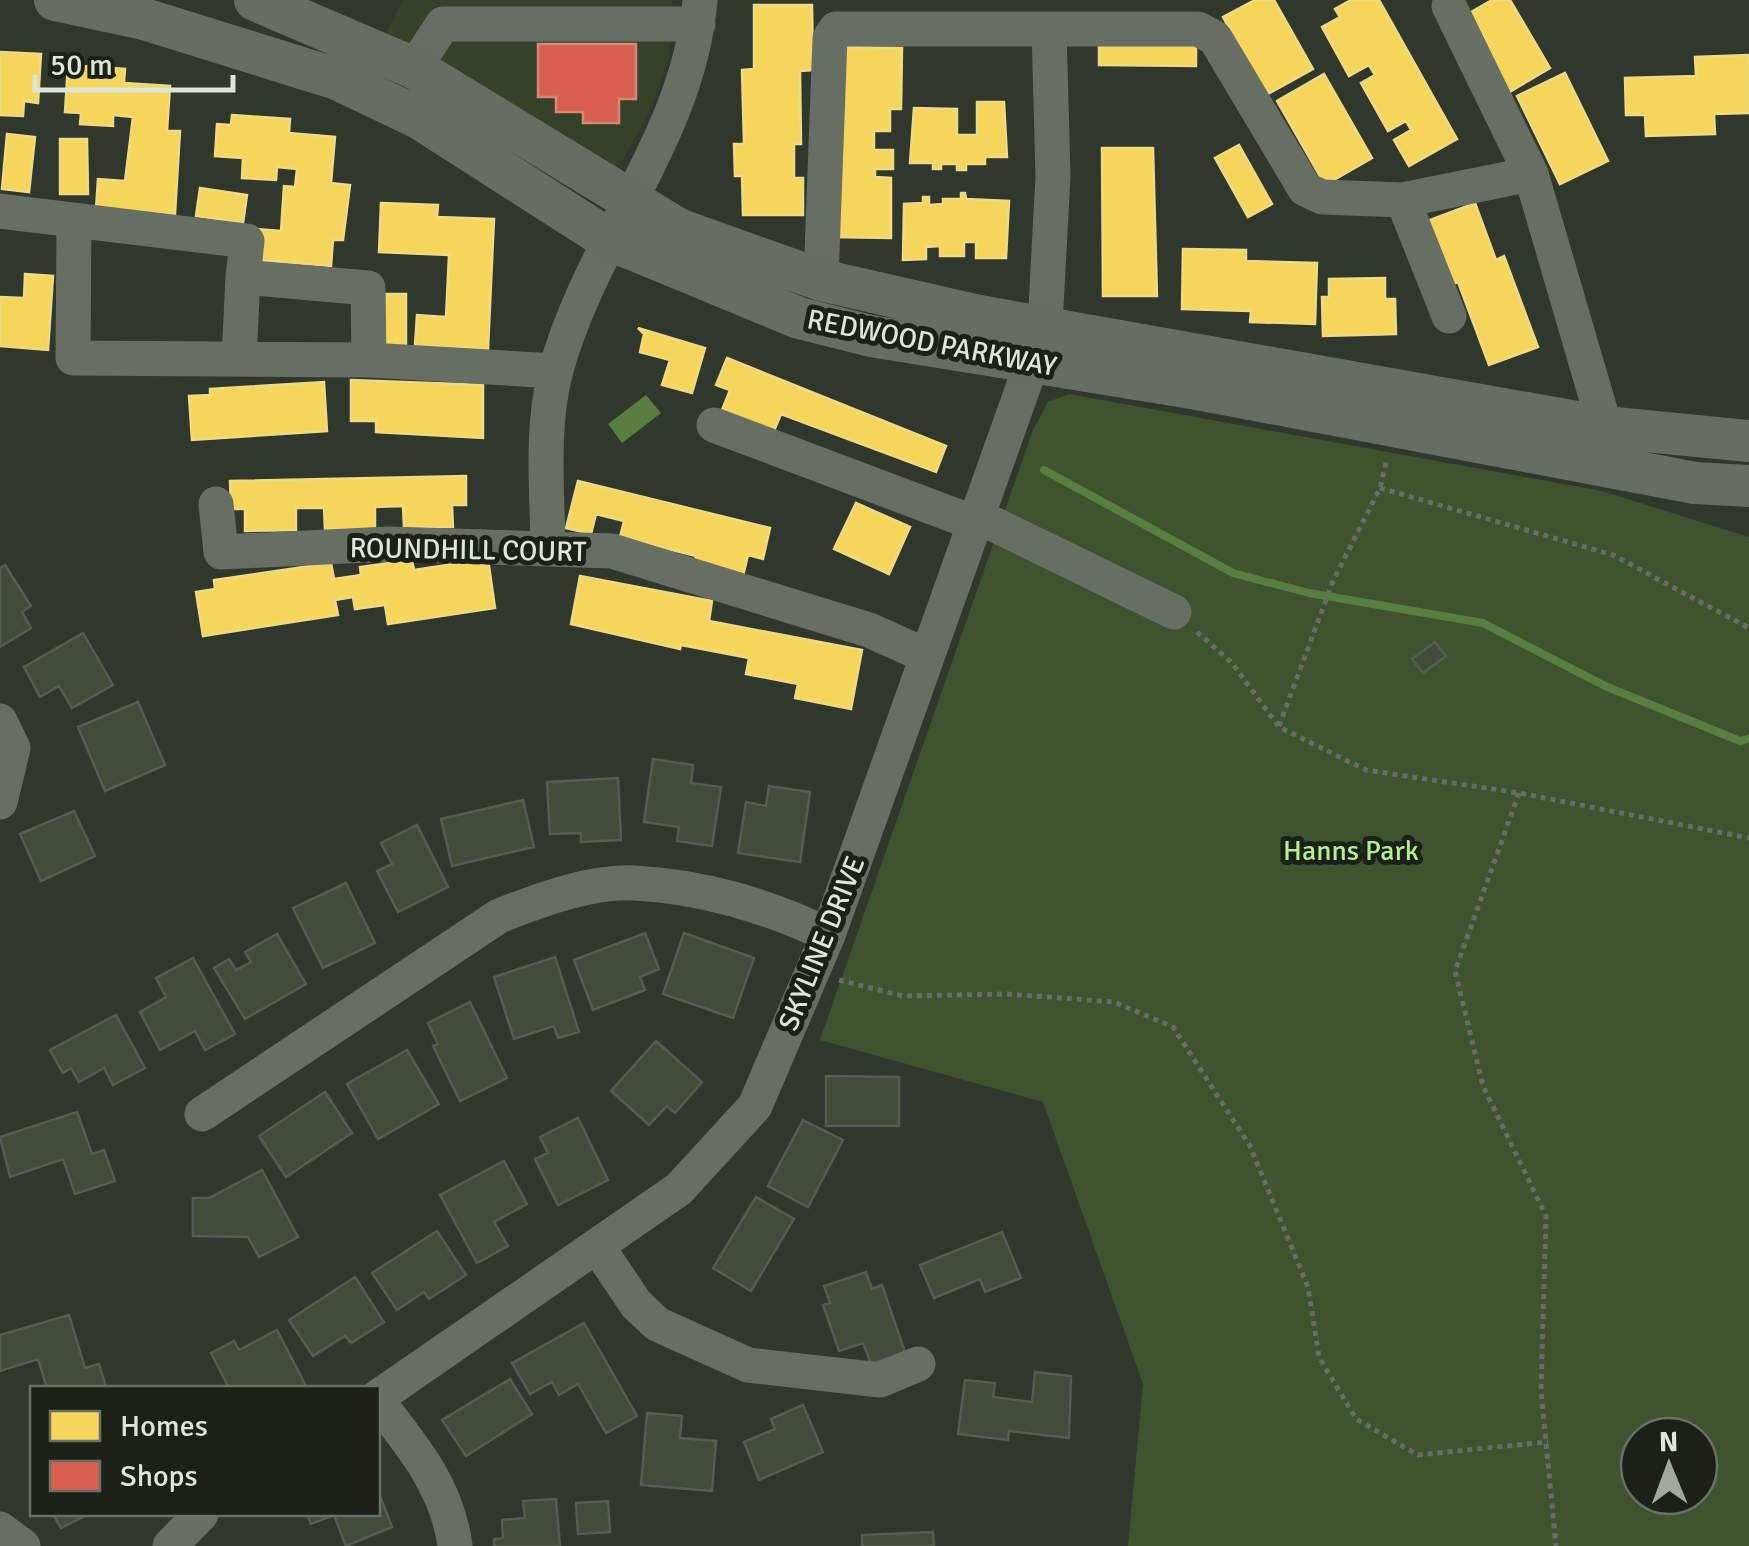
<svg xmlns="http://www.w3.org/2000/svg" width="1749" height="1546" font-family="Signika,sans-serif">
<rect width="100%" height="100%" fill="#30372c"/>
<path fill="#334229" d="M403,0h269l-3,58 -19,53 -33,59 -87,-56 -144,-80z"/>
<path fill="#3d542e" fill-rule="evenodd" d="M1069,394l533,97 147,46v1009h-621l15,-162 -100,-282 -223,-62 213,-610 15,-28zM1639,1436h60v60h-60z"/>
<path fill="#597f40" d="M646,395l15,18 -39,30 -14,-19z"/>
<path fill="#f6d55c" stroke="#efda82" stroke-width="2.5" d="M1255,0h19l39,69 -47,26 -43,-78z
M1351,0h28l78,139 -48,27 -15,-26 17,-10 -5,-9 -18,10 -27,-48 14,-8 -6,-10 -20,11 -27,-49 18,-10 -5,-8z
M1492,0h18l40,68 -44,26 -45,-76z
M754,5h58l1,65 -13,1 1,73h-7v34h9v37h-60l-1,-39h-7l-1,-32h10l-2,-74 12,-1z
M1099,43l97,1v22l-97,-1z
M841,47l61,1 -1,61h-11v22h-16v19h19v19h-18v8l16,1v60l-61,-1z
M0,52l41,2 -3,49 -14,-2 -1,15 -23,-1z
M1749,55v58l-35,1 1,20 -69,2 -1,-21h-19l-1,-37 71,-2 -1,-19z
M68,65l57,4 -1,14 46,3 -3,45h13l-5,83 -79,-5 2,-30 27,2 8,-64 -20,-2v11l-33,-2 1,-11 -16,-1z
M1565,73l43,88 -48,23 -43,-88z
M1324,74l48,84 -47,27 -48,-84z
M977,102h27l3,55h-22v7h-19v6h-9v-6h-16v5h-8v-6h-23l4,-55 43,1v26h20z
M232,115l58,4 -1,14 46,4 -4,46 19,2 -7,55h-10l-2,26 -75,-6 2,-31 23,2 3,-45 11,1 2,-18 -20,-2 -1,13 -34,-2 1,-20 -28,-2 2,-32 14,1z
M7,134l28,3 -6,55 -27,-3z
M60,139h27l1,55h-28z
M1239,145l33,59 -24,13 -33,-59z
M1102,148h51l4,148h-54z
M200,188l47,7 -4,28 -47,-7z
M961,193h4l1,6 43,2 -3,57h-30v-16h-12v14h-24v-10l-14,1v12l-23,1 1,-56 19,-1v-6h6v8l14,-1v-5h18z
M381,203l57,2 -1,12 57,2 -6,130 -73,-4 2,-30 29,2 3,-62 -70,-3z
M1475,203l21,57 8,-4 34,91 -49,18 -31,-83 -12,4 -24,-63z
M1183,249l63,1v11l71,2 -2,61 -65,-2 1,-11 -69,-2z
M25,274l28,2 -5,74 -48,-4v-49l24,1z
M1385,278v21h10l1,35 -73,2 -1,-39h7v-18z
M378,294h28v51h-28z
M638,328l67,20 -13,45 -30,-8 8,-25 -30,-8 4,-18z
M727,358l219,88 -10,26 -155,-58 -7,17 -52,-21 8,-20 -14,-5z
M351,380l132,5v53l-107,-6v-11h-25z
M324,382l3,49 -135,9 -3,-44 21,-1v-6z
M466,476v29h-14l1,22 -49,1 -1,-22 -28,1v22h-50l-1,-21h-28v22l-51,1v-22h-14l-1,-28z
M578,481l192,47 -7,31 -15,-4 -5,21 -49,-12 2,-8 -76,-19 4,-16 -28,-7 -5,20 -25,-6z
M856,503l54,24 -21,47 -55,-25z
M488,559l7,49 -107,16 -3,-19 -30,4 -2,-12 -18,3 3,15 -135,21 -7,-44 19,-3 -1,-9 117,-17 3,16 27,-4 -1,-8 52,-7 2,10z
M580,576l132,25 -3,20 153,29 -11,59 -56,-11 3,-14 -52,-10 3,-16 -68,-13 -1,4 -109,-25z"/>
<path fill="#d6604d" stroke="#d88877" stroke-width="2.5" d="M538,44h98v55h-17v24h-36v-11h-27v-15h-18z"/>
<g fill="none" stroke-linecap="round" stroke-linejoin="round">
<path stroke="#597f40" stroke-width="8" d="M1044,470l189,103 76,20 174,30 122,63 135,55 9,-2"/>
</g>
<path fill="#414c3a" stroke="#565d53" stroke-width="2.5" d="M5,565l26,41 -9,6 9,16 -31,19v-79z
M83,633l30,52 -41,23 -13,-22 -19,11 -16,-30z
M1435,642l11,14 -23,17 -11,-14z
M138,702l27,63 -60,26 -27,-64z
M653,759l40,6 -2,18 30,4 -9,59 -35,-5 2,-14 -35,-5z
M618,778l3,62 -40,2v-9l-31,1 -3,-52z
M769,786l41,6 -10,70 -62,-9 8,-51 20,4z
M523,800l11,47 -82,19 -11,-47z
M74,811l21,45 -54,25 -21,-47z
M417,825l31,62 -50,25 -21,-41 15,-7 -11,-21z
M346,883l29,60 -52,25 -30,-60z
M645,933l14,36 -19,8 5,13 -52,20 -19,-50z
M684,933l70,25 -21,60 -70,-24z
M277,934l29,50 -61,35 -31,-51 15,-9 7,11 15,-8 -6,-10z
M555,957l24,75 -21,6 -4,-12 -40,13 -20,-62z
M193,958l42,76 -30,16 -10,-19 -35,19 -20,-38 26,-15 -10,-19z
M470,1002l37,76 -47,23 -27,-55 5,-2 -10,-21z
M116,1015l29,53 -32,17 -9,-17 -25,14 -8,-14 -8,5 -13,-23z
M656,1041l46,41 -27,31 -8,-7 -18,19 -38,-34z
M407,1050l32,54 -61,35 -31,-55z
M826,1076l73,1v49h-73z
M325,1092l27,41 -66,44 -27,-41z
M77,1112l15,42 12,-4 11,31 -40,13 -12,-35 -53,18 -10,-40z
M578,1118l30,62 -50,25 -23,-46 13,-6 -8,-16z
M803,1120l40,20 -35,67 -40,-21z
M504,1161l23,43 -33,18 14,24 -31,17 -37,-68z
M262,1170l36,67 -39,20 -11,-20 -55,-1v-38h16z
M756,1197l38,22 -43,72 -38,-23z
M437,1231l29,44 -37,24 -5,-7 -27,18 -25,-37z
M1002,1232l19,46 -36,14 -5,-13 -46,19 -14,-33z
M866,1272l6,17 10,-4 23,67 -34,12 -8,-21 -24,8 -16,-46 7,-2 -6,-17z
M355,1277l29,45 -33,21 -6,-7 -32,20 -24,-36z
M69,1315l16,53 14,-4 7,23 -59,1 -9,-29 -38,12v-36z
M584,1323l53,93 -31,17 -28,-49 -19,11 -7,-13 -22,12 -18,-31z
M277,1330l29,56 -77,2 -18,-35 23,-12 5,9z
M1035,1372l36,4 -2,62 -60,-7 -1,9 -50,-6 7,-54 30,3 -2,14 39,5z
M510,1379l22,35 -66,42 -24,-36z
M803,1405l20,47 -64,28 -15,-38 31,-13 -4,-10z
M647,1413l35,3 -2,22 36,3 -4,50 -71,-6z
M378,1491l14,36 -46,19 -12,-31 -23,9 -4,-10h71z
M556,1499l4,47h-66v-7l9,-1 -1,-18 23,-2 -2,-17z
M608,1501l2,31 -32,2 -2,-31z
M53,1514h36l-28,14z
M933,1532l1,14h-72v-11z"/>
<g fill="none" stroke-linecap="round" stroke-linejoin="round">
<path stroke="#686e65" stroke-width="5" stroke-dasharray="5 5" stroke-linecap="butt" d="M1380,488l233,67 136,73
M1197,632l35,31 47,64 87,43 153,23 230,45
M1279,726l54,-145 47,-93 7,-29
M1519,793l-64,178 28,115 63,130 -5,175 15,155
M839,980l64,16 104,-2 107,8 59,25 77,119 58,141 11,70 37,62 62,36 130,-13"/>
<path stroke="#676e63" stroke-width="35" d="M1449,6l82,168
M1049,29h149l17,9 90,151 17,8 81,3 46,116
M414,68l29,-44h255
M1403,200l128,-26 74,253
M0,211l247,30 -4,36 125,11 1,72 187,11
M74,220l-1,138 296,2
M239,359l4,-82
M714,425l263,99
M216,504l5,48 168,-8 223,7 257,79 58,26
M979,517l195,95
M548,546c-1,-57 -7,-120 8,-176 35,-129 133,-234 144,-370
M0,721l13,27 -13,54
M202,1114l297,-198c41,-16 91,-35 135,-33 66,3 135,23 194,52
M597,1246l39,58 21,20 91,41 132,15 38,-16
M378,1397l301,-208 76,-83 73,-171 217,-609 8,-150 -4,-147h-213l-6,9 -9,242
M378,1402c35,44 70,87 77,144
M0,1529l23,17
M170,1546l31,-32"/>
<path stroke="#666e62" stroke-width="42" d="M55,0l89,19 193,60 82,39 189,121 191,79 72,18 321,52 503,95 54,3
M255,0l159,68 264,161 143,51 158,36 626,111 144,14"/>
</g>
<g text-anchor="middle" stroke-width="10" stroke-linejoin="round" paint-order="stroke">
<g font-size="28" fill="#dee6d9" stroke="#1b2117">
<text transform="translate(932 342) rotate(11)" y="10">REDWOOD PARKWAY</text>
<text transform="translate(468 549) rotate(1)" y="10">ROUNDHILL COURT</text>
<text transform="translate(821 943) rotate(-68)" y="10">SKYLINE DRIVE</text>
</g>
<g font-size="28" fill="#b5ef90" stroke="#1b2117">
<text x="1351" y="860">Hanns Park</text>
</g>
</g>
<rect x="30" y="1386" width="350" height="130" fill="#1b2117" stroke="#697065" stroke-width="2.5"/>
<rect x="50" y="1411" width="50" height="30" fill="#f6d55c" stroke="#697065" stroke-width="2.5"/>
<text x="120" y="1436" font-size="30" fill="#dee6d9">Homes</text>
<rect x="50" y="1461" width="50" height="30" fill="#d6604d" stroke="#697065" stroke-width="2.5"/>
<text x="120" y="1486" font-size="30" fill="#dee6d9">Shops</text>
<g transform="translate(1669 1466) rotate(359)"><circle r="48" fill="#1b2117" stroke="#697065" stroke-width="2.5"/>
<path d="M0-8L18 38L0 25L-18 38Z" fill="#a1a99c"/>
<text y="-15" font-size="28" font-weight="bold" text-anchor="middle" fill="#dee6d9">N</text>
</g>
<path d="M35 75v15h198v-15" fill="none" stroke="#dee6d9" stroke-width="5"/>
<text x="50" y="75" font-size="30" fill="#dee6d9" stroke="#1b2117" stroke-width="8" paint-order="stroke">50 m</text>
</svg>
